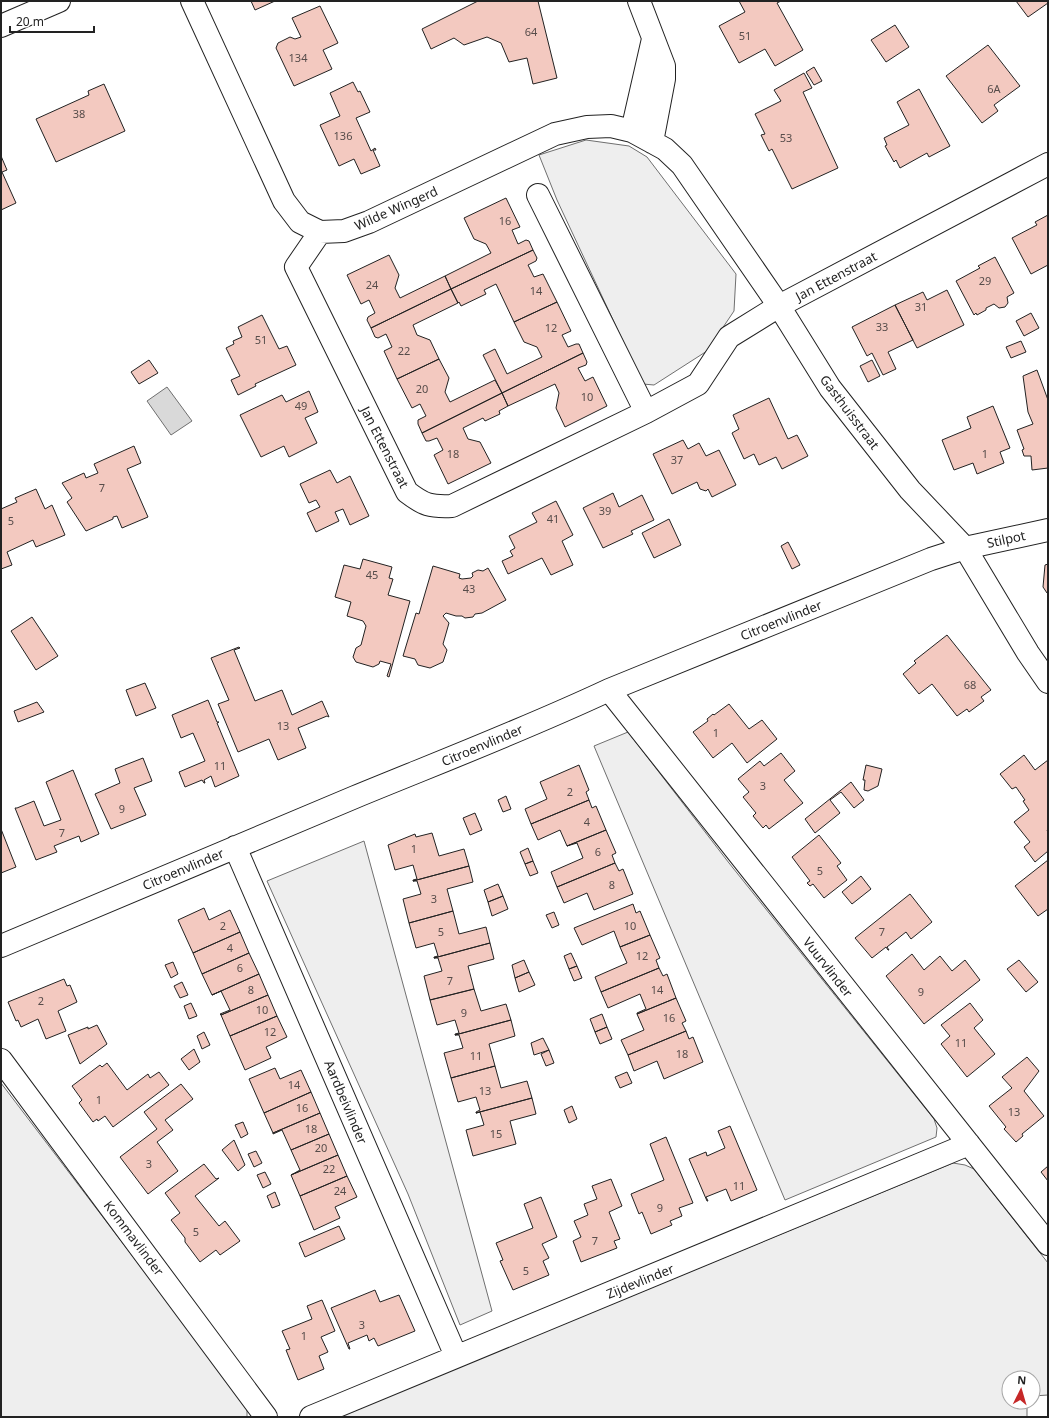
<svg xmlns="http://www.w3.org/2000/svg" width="1049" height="1418" font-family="'Noto Sans',sans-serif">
<rect width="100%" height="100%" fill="#fff"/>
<path fill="#eee" stroke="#6f6f6f" d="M586,140l43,6 18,11 89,117 -2,37 -27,40 -53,34 -11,-1 -86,-184 -18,-45z
M628,732l101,131 205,256 3,9 -1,9 -151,63 -191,-454z
M364,841l128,470 -32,14 -52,-131 -141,-313z
M1,1083l244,321 2,7v6h-246z
M953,1163l12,2 9,4 74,94v132l-15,1v-18h-24v24h18v15h-689z"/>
<path fill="#d9d9d9" stroke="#6f6f6f" d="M167,387l25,34 -21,14 -24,-34z"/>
<path fill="#f3c9c0" stroke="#222" d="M251,1h24l-20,9z
M478,1h60l19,77 -24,6 -6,-26 -18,4 -8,-19 -14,-6 -23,8 -10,-7 -23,11 -9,-20z
M739,1h42l-4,2 26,47 -28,16 -10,-17 -26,14 -20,-37 26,-14z
M1016,1h32v2l-20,14z
M320,6l18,37 -15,7 9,19 -38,17 -18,-38 2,-5 12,-6 5,2 6,-2 -9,-19z
M895,25l14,22 -23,15 -15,-22z
M988,45l32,41 -26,19 4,6 -16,12 -36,-47z
M814,67l8,14 -8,4 -8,-13z
M804,73l8,15 -9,4 35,76 -46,21 -20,-40 -3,2 -8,-16 4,-1 -10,-20 26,-13 -7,-11z
M353,82l5,10 2,-1 10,21 -14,6 15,33 4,-3 1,2h-3l7,16 -19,8 -7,-15 -15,7 -19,-41 20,-9 -10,-23z
M104,84l21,47 -69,31 -20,-43 53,-24 -1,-4z
M919,89l31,57 -21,11 -2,-4 -27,15 -4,-8 -2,2 -9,-16 2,-1 -3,-7 25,-13 -12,-23z
M1,156l6,14 -5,2 14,31 -15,7z
M506,198l14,29 -8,3 6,14 8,-4 3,1 4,9 -82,39 -6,-13 46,-23 -5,-9 -12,-5 -10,-21z
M1048,215v50l-17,9 -19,-36 25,-13 -2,-3z
M533,250l4,8 -1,3 -8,4 6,12 9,-3 14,28 -43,20 -18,-38 -12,6 2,4 -25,12 -2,-4 -1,1 -7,-14z
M389,255l10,20 -4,13 5,10 45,-22 6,13 -80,39 -4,-8 1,-3 7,-4 -6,-13 -8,4 -14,-29z
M995,257l19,36 -7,4 1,6 -3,4 -6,1 -5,-4 -8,4v2l-9,5 -1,-2 -2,2 -18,-34 24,-13 -2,-2z
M451,289l7,14 -45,22 4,10 13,5 9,19 -42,20 -13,-28 8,-4 -6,-13 -8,4 -3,-1 -4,-9z
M947,290l17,35 -47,23 -22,-43 28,-13 4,8z
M557,302l14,29 -9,4 6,12 8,-3h3l4,9 -81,40 -19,-38 12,-6 12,25 35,-17 -5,-10 -13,-5 -10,-20z
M895,305l18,35 -25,12 8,17 -13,6 -11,-22 -5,3 -15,-29z
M1031,313l8,15 -15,8 -8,-15z
M262,315l17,34 8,-3 9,19 -41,19 1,2 -18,9 -7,-15 9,-4 -14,-28 8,-4 -1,-3 9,-4 -4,-10z
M1021,341l5,11 -15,6 -5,-11z
M583,353l4,9 -1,3 -8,3 7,13 8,-4 14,29 -42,21 -9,-19 3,-15 -4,-9 -47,22 -6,-13z
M439,359l10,19 -4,14 5,10 45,-22 7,13 -80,40 -4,-9v-4l8,-4 -6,-12 -8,4 -15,-29z
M149,360l9,13 -19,11 -8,-12z
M872,360l8,16 -12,6 -8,-16z
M1037,370l11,30v68l-16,2 -1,-14h-7l-2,-6 2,-1 -7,-19 16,-6 -5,-12 -5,-36z
M309,391l9,21 -13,6 12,25 -28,14 -5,-11 -23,11 -21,-42 42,-20 4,7z
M502,393l6,13 -9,5 1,3 -15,7 -2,-3 -20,10 5,11 12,3 11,21 -43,21 -14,-29 9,-5 -6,-12 -8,3h-3l-4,-8z
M769,398l19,41 9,-4 11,21 -26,13 -6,-12 -17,8 -5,-11 -10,5 -12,-26 7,-4 -6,-14z
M993,406l17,42 -10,4 4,11 -27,11 -4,-11 -19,7 -12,-30 29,-12 -4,-11z
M683,440l5,9 11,-6 7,13 13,-6 17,35 -24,12 -4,-8 -2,2 -6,-2 -3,-7 -25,12 -19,-40z
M134,446l7,17 -14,6 21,48 -26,11 -5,-12 -4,1v2l-27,12 -19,-29 5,-4 -10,-15 22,-10 2,5 12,-5 -4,-9z
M330,470l7,13 13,-7 19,40 -19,9 -7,-16 -8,3 4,9 -23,11 -9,-19 13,-6 -4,-7 -7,3 -9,-19z
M36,489l9,20 7,-4 13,30 -29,12 -3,-7 -26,12 5,13 -11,4v-60l16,-7 -2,-4z
M613,493l6,14 23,-12 12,25 -23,11 2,3 -30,14 -20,-40z
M556,501l17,34 -11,6 11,24 -22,10 -9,-17 -34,16 -6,-13 11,-5 -3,-5 5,-3 -6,-12 28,-14 -5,-9z
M669,519l12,26 -27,13 -12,-25z
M788,542l12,23 -8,4 -11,-23z
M363,559l29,8 -3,11 4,1 -5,16 22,6 -21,76 -2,-1 4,-12 -11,-3 -1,3 -6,3 -17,-5 -3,-5 3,-9 5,-3 5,-19 -3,-5 -16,-5 4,-14 -16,-5 9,-32 16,4z
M1048,564v28l-1,1 -4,-6 2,-22z
M433,566l27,8 -1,4 3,1 9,-1 2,-2 -1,-3 6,-3 5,1 5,-3 18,32 -24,13 -7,1 -2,3 -8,1 -3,-2h-6l-10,-3 -3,3 6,7 -6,21 4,6 -4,12 -13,6 -12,-3 -3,-6 -12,-3 13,-43 3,1z
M32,617l26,39 -22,14 -25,-39z
M947,635l44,55 -10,7 3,4 -15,11 -2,-3 -10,7 -25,-32 -13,10 -16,-20 13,-11 -2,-2z
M239,647l1,1 -6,2 21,51 27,-11 10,25 30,-14 7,16 -2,-1 -29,12 8,20 -28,12 -9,-21 -31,13 -20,-48 11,-4 -18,-42z
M145,683l11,25 -20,8 -10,-26z
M208,700l9,22h2l-2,1 22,53 -24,11 -4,-11 -7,4 1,3h-1l-2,-3 -17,7 -6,-15 26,-11 -12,-28 -12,5 -9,-23z
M37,702l7,10 -26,10 -4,-11z
M729,704l20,25 13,-9 15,19 -30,24 -15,-20 -19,15 -20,-26 15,-11 -1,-2 6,-5 1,1z
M781,753l14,18 -11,9 19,23 -34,26 -3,-4 -3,3 -10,-12 3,-3 -13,-16 6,-5 -11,-13 22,-18 4,5z
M1024,755l11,15 13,-10v69l-1,1 1,2v19l-13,11 -11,-15 6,-5 -16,-20 15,-12 -6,-9 2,-1 -9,-13 -4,2 -12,-15z
M143,758l9,23 -18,7 12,27 -35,14 -16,-35 25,-11 -5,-14z
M579,765l10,25 -3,2 3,8 -58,24 -6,-15 22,-10 -7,-17z
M866,765l16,4 -4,17 -10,5 -4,-1 1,-10h-2z
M73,770l26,64 -18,8 -2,-6 -25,10 3,6 -21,8 -21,-52h2l17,-7 10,25 17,-6 -15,-38z
M851,782l13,18 -10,8 -13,-16 -11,8 10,13 -25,20 -10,-14z
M506,796l5,13 -8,3 -5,-12z
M589,800l3,8 4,-2 10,24 -39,16 -7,-16 -22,10 -7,-16z
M475,813l7,17 -12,5 -7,-17z
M1,829l15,38 -15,6z
M606,830l10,23 -4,2 3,8 -58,24 -6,-15 32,-14 -6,-15 -10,3z
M432,833l7,23 25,-7 5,17 -56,15v-1l4,-1 -4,-14 -18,5 -7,-25 27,-11 1,3z
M819,835l22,28 -4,3 10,14 -23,18 -11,-14 -3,2 -3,-3 3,-2 -18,-24z
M528,848l5,13 -8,3 -5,-12z
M1048,860v49l-10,7 -23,-30z
M533,861l5,12 -8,3 -5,-12z
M615,863l4,8 4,-2 10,25 -39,16 -7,-17 -23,10 -7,-16z
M469,866l4,16 -26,7 6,22 -44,12 -6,-24 18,-5 -4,-13h-4z
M861,876l10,13 -19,15 -10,-12z
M498,884l5,12 -15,6 -4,-12z
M910,894l22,28 -21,17 -5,-7 -19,15 2,3h-1l-2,-3 -14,11 -17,-20z
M503,896l5,13 -16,7 -4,-14z
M633,904l3,9 4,-2 10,24 -30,12 -6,-16 -32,14 -8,-17z
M204,908l5,12 21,-10 10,22 -47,21 -15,-33z
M453,911l6,23 27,-7 4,16 -56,15v-1l4,-1 -4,-13 -18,5 -7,-25z
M554,912l5,13 -7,3 -6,-13z
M240,932l9,21 -47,21 -9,-21z
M650,935l10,23 -4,2 3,8 -58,24 -6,-15 32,-14 -7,-16z
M490,943l4,16 -26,7 6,23 -44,11 -6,-24 18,-5 -4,-13h-4z
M249,953l10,21 -47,21 -10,-21z
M571,953l6,13 -8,3 -5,-13z
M912,954l12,16 16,-14 12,15 13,-11 15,20 -56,44 -38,-48z
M524,960l5,12 -14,6 -3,-13z
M1019,960l19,22 -12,10 -19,-23z
M173,962l5,12 -7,4 -6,-13z
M577,966l5,12 -8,3 -5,-12z
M659,968l4,8 4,-2 9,24 -39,16v-1l9,-4 -6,-15 -32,14 -7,-16z
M529,972l6,13 -16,7 -4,-14z
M259,974l9,21 -47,20 -1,-1 10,-4 -9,-19 -9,4z
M64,979l3,7 3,-1 7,17 -19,9 8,20 -20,8 -8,-20 -17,8 -3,-7 -2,1 -8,-19z
M182,982l6,13 -8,3 -6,-12z
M474,989l7,22 25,-7 5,16 -56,15v-1l4,-1 -4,-13 -18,5 -7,-25z
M268,995l9,21 -47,20 -9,-21z
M676,998l10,23 -4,2 4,8 -58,24 -7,-15 23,-10 -7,-16z
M191,1003l6,13 -8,3 -5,-13z
M970,1003l13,17 -9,8 21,26 -28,23 -26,-33 9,-8 -9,-11z
M602,1014l5,13 -12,5 -5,-13z
M277,1016l10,21 -21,10 5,11 -26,12 -15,-34z
M511,1020l4,16 -26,8 6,22 -44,12 -7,-25 19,-5 -4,-13h-4z
M97,1025l10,19 -27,20 -12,-29 20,-8v2z
M607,1027l5,12 -12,5 -5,-12z
M686,1031l3,8 4,-2 10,25 -39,17 -7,-18 -23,10 -6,-16z
M204,1032l6,13 -8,4 -5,-13z
M543,1038l6,12 -15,5 -3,-12z
M194,1049l6,13 -11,8 -8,-11z
M549,1050l5,13 -8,3 -5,-12z
M1027,1057l12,14 -15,20 20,25 -22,18 1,2 -7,6 -12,-13 2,-2 -17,-21 23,-18 -10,-11z
M107,1063l20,27 21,-16 2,4 9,-6 10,13 -56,42 -8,-11 -7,5 -1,-2 -4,3 -14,-19 3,-3 -10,-14 28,-21 2,2z
M495,1066l6,22 26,-7 5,17 -56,15v-1l4,-2 -4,-13 -18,5 -7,-24z
M275,1068l5,11 21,-9 10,22 -47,21 -15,-34z
M627,1072l5,11 -12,5 -5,-11z
M181,1084l12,15 -28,21 8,10 -16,12 21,29 -30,23 -28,-37 37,-28 -13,-17z
M311,1092l9,21 -47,20 -9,-20z
M532,1098l4,16 -26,7 6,23 -43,12 -7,-26 18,-5 -4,-13 -4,1z
M572,1106l5,13 -8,4 -5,-13z
M320,1113l9,21 -38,16 -9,-20 -9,4v-1z
M243,1122l5,12 -7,4 -6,-13z
M730,1126l27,64 -26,11 -5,-12 -20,8 2,4h-1l-18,-42 17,-7 1,4 18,-8 -7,-17z
M329,1134l9,21 -47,20 9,-5 -9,-20z
M666,1137l27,66 -14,5 3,8 -12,5 2,4 -21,9 -9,-22 -3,2 -8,-20 33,-14 -14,-36z
M234,1140l11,25 -7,6 -16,-21z
M256,1151l6,12 -8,4 -6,-13z
M338,1155l9,21 -47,20 -9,-21z
M204,1164l12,15 3,-1 -24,18 24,30 6,-5 15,20 -20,14 -4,-5 -16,12 -15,-20v-4l-14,-18 9,-7 -15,-20z
M1048,1166v15l-7,-9z
M265,1172l6,12 -8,4 -6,-13z
M347,1176l10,21 -22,10 5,11 -26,12 -14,-34z
M611,1179l11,27 -13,6 11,27 -6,2 3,7 -36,14 -8,-21 8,-4 -7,-16 14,-6 -4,-11 13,-5 -5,-13z
M275,1192l5,13 -8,3 -5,-12z
M541,1197l16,40 -15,7 7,14 -6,3 6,14 -36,15 -13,-29 3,-1 -7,-17 37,-15 -9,-24z
M339,1226l6,13 -40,18 -6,-14z
M375,1290l5,12 19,-7 16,36 -37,15 -4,-8 -5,3 -2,-6 -19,8 2,6h-1l-18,-41z
M322,1300l13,31 -14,6 7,15 -9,4 5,13 -26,11 -12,-30 4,-1 -8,-18 30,-12 -5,-13z"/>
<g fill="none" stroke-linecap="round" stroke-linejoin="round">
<g stroke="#222" stroke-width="24">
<path id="minor" d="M192,1l92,200 16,21 20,10 24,-1 25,-9 186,-88 32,-7 24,-1 21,5 33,18 17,16 97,141 51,82 80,102 55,58 63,105 20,29
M639,1l25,65v13l-12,63
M1,26l58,-25
M632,131l21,-92
M538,195l108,217
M320,232l-24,35 111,225c17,13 23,15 45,14l194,-94 52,-28 31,-47 50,-31 269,-142
M609,690l439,554
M235,847l221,509
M1,946c118,-50 236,-100 354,-149 85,-35 171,-68 254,-107l322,-131 34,-11 83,-18
M1,1060l265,357
M311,1417l658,-273"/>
</g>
<use href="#minor" stroke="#fff" stroke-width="22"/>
</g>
<g text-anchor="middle" stroke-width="3" stroke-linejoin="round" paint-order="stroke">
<g font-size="11" fill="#564c4a">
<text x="531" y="36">64</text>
<text x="745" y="40">51</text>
<text x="298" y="62">134</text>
<text x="994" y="93">6A</text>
<text x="79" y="118">38</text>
<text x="343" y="140">136</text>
<text x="786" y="142">53</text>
<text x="505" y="225">16</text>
<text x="985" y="285">29</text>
<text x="372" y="289">24</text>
<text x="536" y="295">14</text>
<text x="921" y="311">31</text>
<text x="882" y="331">33</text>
<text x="551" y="332">12</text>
<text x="261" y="344">51</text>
<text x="404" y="355">22</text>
<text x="422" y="393">20</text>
<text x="587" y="401">10</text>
<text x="301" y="410">49</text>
<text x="453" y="458">18</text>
<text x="985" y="458">1</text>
<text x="677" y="464">37</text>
<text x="102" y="492">7</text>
<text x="605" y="515">39</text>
<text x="553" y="523">41</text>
<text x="11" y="525">5</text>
<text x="372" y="579">45</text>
<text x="469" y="593">43</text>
<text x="970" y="689">68</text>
<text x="283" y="730">13</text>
<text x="716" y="737">1</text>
<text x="220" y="770">11</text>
<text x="763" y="790">3</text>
<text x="570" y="796">2</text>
<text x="122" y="813">9</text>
<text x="587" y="826">4</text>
<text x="62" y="837">7</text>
<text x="414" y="853">1</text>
<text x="598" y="856">6</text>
<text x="820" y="875">5</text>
<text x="612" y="889">8</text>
<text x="434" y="903">3</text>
<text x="223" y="930">2</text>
<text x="630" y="930">10</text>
<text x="441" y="936">5</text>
<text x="882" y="936">7</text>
<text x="230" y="952">4</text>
<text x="642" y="960">12</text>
<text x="240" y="972">6</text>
<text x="450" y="985">7</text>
<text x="251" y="994">8</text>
<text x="657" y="994">14</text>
<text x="921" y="996">9</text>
<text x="41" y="1005">2</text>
<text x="262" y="1014">10</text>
<text x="464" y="1017">9</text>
<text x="669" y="1022">16</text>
<text x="270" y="1036">12</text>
<text x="961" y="1047">11</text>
<text x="682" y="1058">18</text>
<text x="476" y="1060">11</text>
<text x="294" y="1089">14</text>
<text x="485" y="1095">13</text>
<text x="99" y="1104">1</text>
<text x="302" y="1112">16</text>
<text x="1014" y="1116">13</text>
<text x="311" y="1133">18</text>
<text x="496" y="1138">15</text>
<text x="321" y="1152">20</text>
<text x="149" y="1168">3</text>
<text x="329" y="1173">22</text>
<text x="739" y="1190">11</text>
<text x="340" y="1195">24</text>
<text x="660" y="1212">9</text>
<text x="196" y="1236">5</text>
<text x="595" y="1245">7</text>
<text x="526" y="1275">5</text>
<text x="362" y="1329">3</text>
<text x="304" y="1340">1</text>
</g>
<g font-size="13" fill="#222" stroke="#fff">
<text transform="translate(396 208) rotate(-24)" y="5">Wilde Wingerd</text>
<text transform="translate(836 276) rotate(-28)" y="5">Jan Ettenstraat</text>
<text transform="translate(850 412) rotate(53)" y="5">Gasthuisstraat</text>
<text transform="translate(385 447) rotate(63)" y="5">Jan Ettenstraat</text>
<text transform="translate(1006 539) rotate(-12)" y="5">Stilpot</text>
<text transform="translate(781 620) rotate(-22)" y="5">Citroenvlinder</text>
<text transform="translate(482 745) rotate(-23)" y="5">Citroenvlinder</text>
<text transform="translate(183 869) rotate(-23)" y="5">Citroenvlinder</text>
<text transform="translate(828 967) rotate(52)" y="5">Vuurvlinder</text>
<text transform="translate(346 1102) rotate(67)" y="5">Aardbeivlinder</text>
<text transform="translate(134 1238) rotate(53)" y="5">Kommavlinder</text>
<text transform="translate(640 1281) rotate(-22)" y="5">Zijdevlinder</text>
</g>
</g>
<rect width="1049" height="1418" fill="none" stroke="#222222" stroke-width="4"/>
<g transform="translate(1021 1390) rotate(5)"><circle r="19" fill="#ffffff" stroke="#a7a7a7"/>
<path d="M0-3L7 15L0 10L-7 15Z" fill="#c62828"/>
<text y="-6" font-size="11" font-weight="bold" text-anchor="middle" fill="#222222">N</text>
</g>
<path d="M10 26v6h84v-6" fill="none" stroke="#222222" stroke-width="2"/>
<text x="16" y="26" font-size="12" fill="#222222" stroke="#ffffff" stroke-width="3" paint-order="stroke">20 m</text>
</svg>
